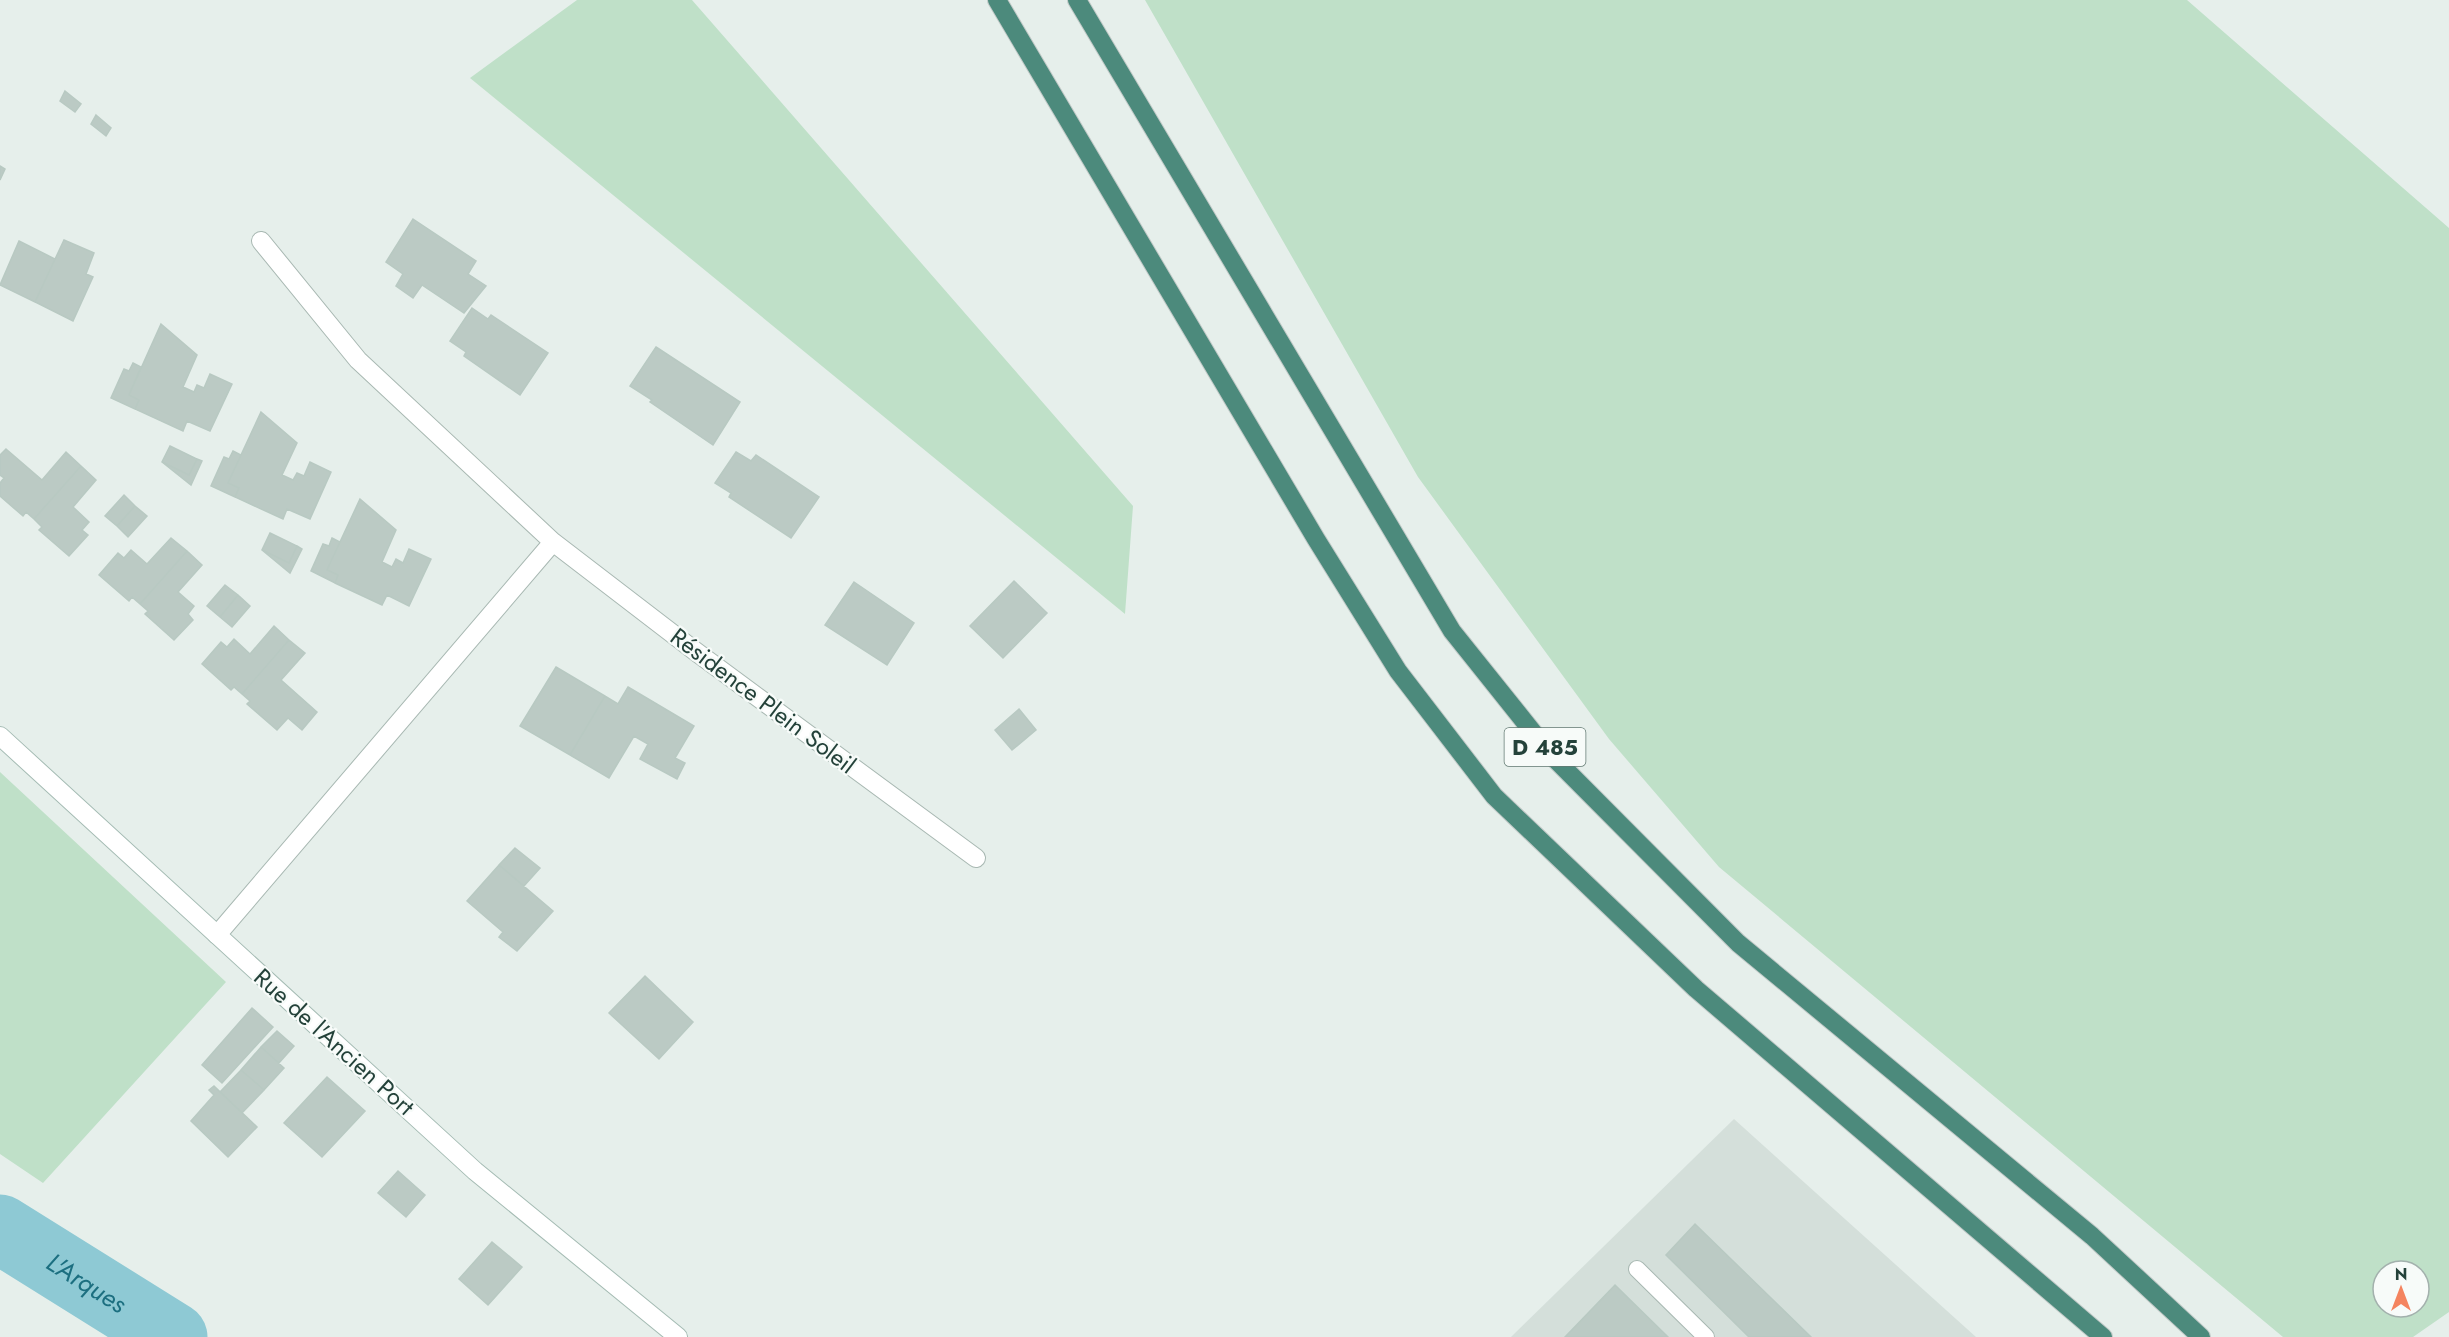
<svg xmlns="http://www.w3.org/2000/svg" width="2449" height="1337" font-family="Jost,sans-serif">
<rect width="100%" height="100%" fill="#e6efeb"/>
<path fill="#d4dfda" d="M1734,1119l242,218h-465z"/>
<path fill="#bfe0c8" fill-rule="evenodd" d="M577,0h115l441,506 -8,108 -655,-536z
M1145,0h1042l262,228v1084l-36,25h-130l-564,-470 -110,-128 -191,-262zM2383,1271h36v36h-36z
M0,772l226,210 -183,201 -43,-29z"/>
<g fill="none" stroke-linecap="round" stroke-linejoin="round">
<path stroke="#8ec9d4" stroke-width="69" id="s1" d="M0,1229l173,108"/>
</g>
<path fill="#bbcac4" stroke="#b8c9c2" stroke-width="1.5" d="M65,91l16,13 -6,8 -15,-11z
M96,115l15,13 -5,8 -15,-12z
M0,166l5,3 -5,11z
M413,219l63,42 -8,13 18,12 -22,27 -42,-28 -9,13 -17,-12 7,-12 -17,-12z
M64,240l30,13 -8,21 7,3 -20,44 -38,-19z
M19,241l36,18 -20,43 -35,-17z
M472,308l16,11 3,-4 57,38 -28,42 -56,-39 2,-4 -16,-11z
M161,324l36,31 -14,32 11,5 3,-7 7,3 6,-14 22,10 -22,47 -23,-10 -4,10 -48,-22 4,-9 -10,-5z
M656,347l84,55 -27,43 -63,-43 2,-2 -22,-14z
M133,363l8,4 -12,28 10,5 -4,9 -24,-11 13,-29 5,2z
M261,412l36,31 -15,32 11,5 4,-7 7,3 6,-14 21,10 -21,47 -23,-10 -4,10 -48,-22 4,-9 -11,-5z
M170,446l27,13 -8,16 -27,-13z
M6,449l36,31 24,-28 15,14 -47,53 -8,-7 -3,4 -23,-20v-13l4,-5 -4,-3v-20z
M233,451l8,4 -13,28 11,5 -4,9 -24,-11 13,-29 5,2z
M736,452l15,9 5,-6 63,42 -28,41 -62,-41 2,-4 -16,-10z
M197,459l5,2 -11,24 -29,-23 27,13z
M81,466l15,14 -23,27 16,15 -7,8 6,5 -19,21 -30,-26 3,-3 -8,-8z
M124,495l11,11 -18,20 -12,-10z
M360,499l36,31 -14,32 10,5 4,-8 7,4 6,-14 22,10 -22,47 -22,-11 -5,10 -47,-22 3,-8 -11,-5z
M135,506l12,10 -19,21 -11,-11z
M270,533l27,13 -8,17 -27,-13z
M171,538l16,13 -47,53 -8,-7 -3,4 -30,-26 19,-22 6,5 7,-8 16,14z
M332,538l8,4 -13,28 11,5 -3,8 -24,-12 12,-27 6,2z
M297,546l5,3 -12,24 -28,-23 27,13z
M187,551l15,14 -24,27 16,14 -6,8 5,6 -19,20 -29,-26 3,-3 -8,-7z
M1014,581l33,32 -44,45 -33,-32z
M854,582l60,41 -27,42 -62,-40z
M225,585l13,10 -18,22 -13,-11z
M238,595l12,11 -18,21 -12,-10z
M274,626l15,14 -47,54 -8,-7 -3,3 -29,-26 19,-22 6,5 7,-8 16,15z
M289,640l16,13 -24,27 36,32 -15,18 -14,-12 -11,12 -30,-26 3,-3 -8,-7z
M556,667l49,29 -35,59 -50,-29z
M628,687l66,39 -19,32 10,5 -8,16 -37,-20 8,-15 -14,-8 -25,42 -39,-23 35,-59 13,8z
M1019,709l17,21 -24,20 -17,-20z
M515,848l25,20 -16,18 -25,-21z
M499,865l54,46 -36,40 -18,-14 4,-5 -36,-31z
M645,976l48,46 -34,37 -50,-46z
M252,1008l21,19 -51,56 -20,-18z
M277,1031l17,15 -15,17 -18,-16z
M261,1047l23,21 -20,22 -23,-20z
M241,1070l23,20 -22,23 -22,-21z
M327,1077l38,34 -43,46 -38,-34z
M214,1086l43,41 -29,30 -37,-36 23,-26 -5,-5z
M398,1171l27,24 -19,22 -28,-24z
M1695,1224l116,113h-62l-83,-82z
M492,1242l30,25 -34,38 -29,-26z
M1615,1285l53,52h-103z"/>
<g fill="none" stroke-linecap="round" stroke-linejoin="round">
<g stroke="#a8b8b2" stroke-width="18">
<path id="service" d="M1637,1269l69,68"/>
</g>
<g stroke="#a8b8b2" stroke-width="20">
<path id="minor" d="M553,542l142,109 281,207
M217,935l336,-393 -195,-182 -97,-119"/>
</g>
<g stroke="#a4bbb3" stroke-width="20">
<path id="secondary" d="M0,736l475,435 203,166"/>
</g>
<g stroke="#c2cac8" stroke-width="20">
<path id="trunk" d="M997,0l319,539 82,132 96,125 202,193 407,348
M1077,0l375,631 100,125 186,187 354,293 109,101"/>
</g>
<use href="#service" stroke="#fff" stroke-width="16"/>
<use href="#minor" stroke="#fff" stroke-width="18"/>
<use href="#secondary" stroke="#fff" stroke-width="18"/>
<use href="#trunk" stroke="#4c8a7c" stroke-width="18"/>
</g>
<g text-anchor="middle" stroke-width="4.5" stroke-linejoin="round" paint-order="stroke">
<rect fill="#f7fbf9" stroke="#637a73" stroke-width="1.5" x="1504.5" y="728" width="81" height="38" rx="4.5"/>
<g font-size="22" font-weight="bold" fill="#24423a">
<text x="1545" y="755">D 485</text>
</g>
<g font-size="24" fill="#24423a" stroke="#f7fbf9">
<text transform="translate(763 701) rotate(37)" y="8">Résidence Plein Soleil</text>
<text transform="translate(334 1042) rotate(42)" y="8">Rue de l'Ancien Port</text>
</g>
<g font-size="26" font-style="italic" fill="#1c6f80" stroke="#f7fbf9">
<text dy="9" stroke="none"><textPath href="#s1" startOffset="102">L'Arques</textPath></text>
</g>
</g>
<g transform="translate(2401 1289)"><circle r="28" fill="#f7fbf9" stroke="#a3b1ad" stroke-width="1.5"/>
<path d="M0-4.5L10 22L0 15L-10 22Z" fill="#f4845f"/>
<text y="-9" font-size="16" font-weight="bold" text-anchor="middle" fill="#24423a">N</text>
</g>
</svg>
